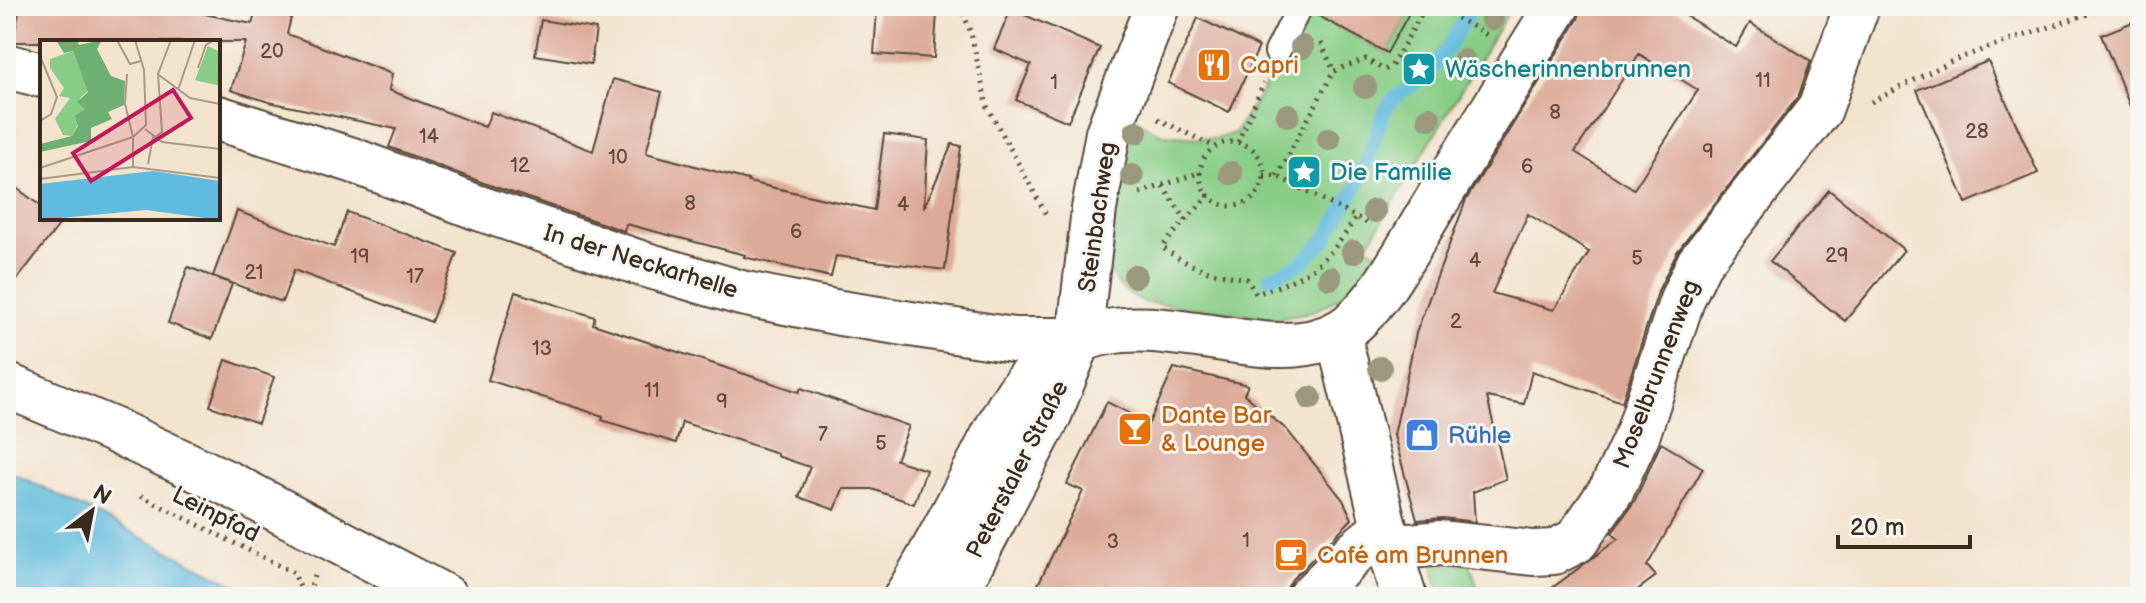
<svg xmlns="http://www.w3.org/2000/svg" width="2146" height="603" font-family="'Balsamiq Sans',sans-serif">
<rect width="100%" height="100%" fill="#f6f6f2"/>
<filter id="ink" filterUnits="userSpaceOnUse"><feTurbulence type="fractalNoise" baseFrequency=".0125" numOctaves="2"/><feDisplacementMap in="SourceGraphic" scale="16" xChannelSelector="R" yChannelSelector="G"/><feConvolveMatrix kernelMatrix="1 2 1 2 8 2 1 2 1" color-interpolation-filters="sRGB"/></filter>
<filter id="wash" filterUnits="userSpaceOnUse"><feTurbulence type="fractalNoise" baseFrequency=".006" numOctaves="4" result="noise"/><feDisplacementMap in="SourceGraphic" scale="32" xChannelSelector="R" yChannelSelector="G"/><feGaussianBlur stdDeviation="1.8" result="paint"/><feColorMatrix in="noise" values="0 0 0 0 0 0 0 0 0 0 0 0 0 0 0 0 0 1.4 0 .05"/><feComposite in="paint" operator="in"/></filter>
<g filter="url(#wash)">
<rect width="100%" height="100%" fill="#f3e3cc"/>
<path fill="#88cd86" stroke="#627c52" stroke-width="2" d="M1413,6h99l-145,240 10,7 -31,41 -32,17 -35,7 -136,-16c-20,-10 -30,-19 -37,-41l18,-147 39,21 53,4 19,-6 64,-100 16,-19 72,39z
M1433,564h37l8,25 -26,8h-13z"/>
<path fill="#5fbadd" stroke="#4d727e" stroke-width="2" d="M6,470l16,7 237,120h-253z"/>
<g fill="none" stroke-linecap="round" stroke-linejoin="round">
<path stroke="#5fbadd" stroke-width="14" d="M1269,278l33,-15 23,-23 34,-57 25,-71 8,-12 36,-27 18,-23 27,-44"/>
</g>
<g id="blocks">
<path fill="#da9" fill-rule="evenodd" d="M20,6h147l85,18 6,-18h36l-7,28 105,40 -3,16 96,37 6,-15 102,39 20,-72 49,13 -16,61 102,27v2l126,28 10,-76 44,6 -4,68 28,-64 9,2 -16,124 -109,-14 -5,21 -87,-20 1,-2 -119,-31 -2,7 -140,-48 -95,-36 7,-18 -127,-27 -38,-12 15,-48h-233z
M1315,6h98l-26,47 -74,-40z
M1582,6h88l66,41 14,-24 61,38 -13,36 -121,155 -18,37 -37,113 -90,-31 -8,33 -37,-7 19,82 -33,13 2,30 -32,-4 -26,2 -23,-85 22,-102 50,-133 112,-181zM1639,54l59,36 -64,99 -59,-37zM1528,214l61,38 -35,58 -62,-17z
M877,8l60,4 -3,46 -60,-4z
M1011,9l89,39 -32,74 -52,-22 15,-35 -37,-16z
M1198,18l61,29 -30,65 -61,-29z
M2140,19v109h-1l-38,-93z
M541,20l55,9 -5,35 -56,-9z
M1988,61l50,112 -72,30 -49,-113z
M6,180l36,27v11h15l5,3 -56,73z
M1829,190l75,60 -59,71 -75,-60z
M237,211l97,36 13,-35 110,41 -26,69 -137,-52 -12,32 -69,-26z
M188,267l44,17 -20,55 -44,-16z
M515,292l80,25 -2,7 206,68 2,-4 108,38 -13,34 30,10 -12,34 -42,-15h-29l-8,21 -36,-13 11,-30 -33,-11v-3l-95,-31 -6,21 -74,-23 1,-4 -115,-36z
M226,360l48,17 -16,46 -48,-17z
M1174,368l74,17 -4,9 43,36 56,70 9,19 -60,60 -6,11v7h-254l51,-106 -16,-7 40,-82 42,21z
M1661,443l42,25 -56,98 9,10 -28,21h-88l78,-58 -6,-6 23,-33z"/>
</g>
</g>
<g filter="url(#ink)">
<use href="#blocks" fill-opacity="0" stroke="#574638" stroke-width="2"/>
<g fill="none" stroke-linecap="round" stroke-linejoin="round">
<g stroke="#574638" stroke-width="28">
<path id="lane" d="M1277,52l23,-46"/>
</g>
<g stroke="#574638" stroke-width="48">
<path id="street" d="M6,66l36,9
M218,118l134,42 124,47 164,56 101,30 99,20 173,27h66l15,-131 14,-76 49,-127
M1338,333l51,215 15,49
M1389,548l52,-5 92,10 21,-1 22,-11 36,-52 26,-56 45,-136 16,-34 121,-154 37,-103
M1310,597l45,-45 29,-24"/>
</g>
<g stroke="#574638" stroke-width="48">
<path id="secondary" d="M6,385l107,45 118,55 214,112
M906,597c29,-46 53,-95 78,-143 16,-32 33,-66 59,-91 16,-16 43,-27 65,-31 32,-6 64,0 96,4 44,6 94,19 136,-4 37,-21 73,-94 96,-130 40,-66 81,-131 121,-196
M953,597l96,-182 30,-75"/>
</g>
<path stroke="#574638" stroke-width="5" stroke-dasharray="2 6" stroke-linecap="butt" d="M960,6l11,27 16,73 60,110
M1436,6l51,29
M1321,43l13,28
M1871,102l85,-43 155,-53
M1158,119l57,28
M1238,142l26,-59
M1200 174a32 32 0 1 1 64 0a32 32 0 1 1-64 0Z
M1264,175l13,1 94,49
M1277,176l57,-105 32,-12 18,11 7,-3 35,-61
M1163,186l23,34 -24,27c29,22 50,26 85,32l9,15c52,-17 71,-30 100,-77
M1140,193l61,-21
M1186,220l23,-25
M141,496l153,77 10,24
M314,576l-3,11 5,10"/>
<use href="#lane" stroke="#fff" stroke-width="24"/>
<use href="#street" stroke="#fff" stroke-width="44"/>
<use href="#secondary" stroke="#fff" stroke-width="44"/>
</g>
<g fill="#9a987d">
<circle cx="1492" cy="19" r="12"/>
<circle cx="1302" cy="47" r="12"/>
<circle cx="1464" cy="61" r="12"/>
<circle cx="1365" cy="87" r="12"/>
<circle cx="1288" cy="115" r="12"/>
<circle cx="1429" cy="118" r="12"/>
<circle cx="1136" cy="132" r="12"/>
<circle cx="1329" cy="139" r="12"/>
<circle cx="1231" cy="173" r="12"/>
<circle cx="1132" cy="176" r="12"/>
<circle cx="1374" cy="211" r="12"/>
<circle cx="1353" cy="252" r="12"/>
<circle cx="1135" cy="276" r="12"/>
<circle cx="1330" cy="278" r="12"/>
<circle cx="1380" cy="368" r="12"/>
<circle cx="1310" cy="398" r="12"/>
</g>
</g>
<defs>
<g id="restaurant-square" transform="scale(1.8)"><rect x="-9" y="-9" width="18" height="18" rx="4" fill="#e8710a" stroke="#f6f6f2"/><path d="M-5-6h1v4h1v-4h1v4h1v-4h1v5L-1.5 .5V6h-2V.5L-5-1ZM5-6V6H3V1.5H1.5Q1.5-4 5-6Z" fill="#fff"/></g>
<g id="sight-square" transform="scale(1.8)"><rect x="-9" y="-9" width="18" height="18" rx="4" fill="#0f9aa8" stroke="#f6f6f2"/><path d="M0-6L1.8-2.2L6-1.7L2.9 1.2L3.7 5.4L0 3.3L-3.7 5.4L-2.9 1.2L-6-1.7L-1.8-2.2Z" fill="#fff"/></g>
<g id="bar-square" transform="scale(1.8)"><rect x="-9" y="-9" width="18" height="18" rx="4" fill="#e8710a" stroke="#f6f6f2"/><path d="M-6-5H6L.8 .8V4.5H3.5V6h-7V4.5H-.8V.8Z" fill="#fff"/></g>
<g id="shop-square" transform="scale(1.8)"><rect x="-9" y="-9" width="18" height="18" rx="4" fill="#3f7fe0" stroke="#f6f6f2"/><path d="M-5-2.5h2.3a2.7 3.5 0 0 1 5.4 0H5L5.5 6h-11ZM-1.5-2.5h3a1.5 2.3 0 0 0-3 0Z" fill="#fff"/></g>
<g id="cafe-square" transform="scale(1.8)"><rect x="-9" y="-9" width="18" height="18" rx="4" fill="#e8710a" stroke="#f6f6f2"/><path d="M-5.5-4.5H6V0H3Q3 3.5 0 3.5H-2.5Q-5.5 3.5-5.5 0ZM3-3.2v2h1.7v-2ZM-6 4.5H4V6H-6Z" fill="#fff"/></g>
</defs>
<g fill-rule="evenodd">
<use href="#restaurant-square" x="1214" y="65"/>
<use href="#sight-square" x="1419" y="69"/>
<use href="#sight-square" x="1304" y="172"/>
<use href="#bar-square" x="1135" y="429"/>
<use href="#shop-square" x="1422" y="435"/>
<use href="#cafe-square" x="1291" y="555"/>
</g>
<g text-anchor="middle" stroke-width="6" stroke-linejoin="round" paint-order="stroke">
<g font-size="20" fill="#644a3d">
<text x="272" y="58">20</text>
<text x="1763" y="87">11</text>
<text x="1054" y="89">1</text>
<text x="1555" y="119">8</text>
<text x="1977" y="138">28</text>
<text x="429" y="143">14</text>
<text x="1708" y="158">9</text>
<text x="618" y="164">10</text>
<text x="520" y="172">12</text>
<text x="1527" y="173">6</text>
<text x="690" y="210">8</text>
<text x="903" y="211">4</text>
<text x="796" y="238">6</text>
<text x="1837" y="262">29</text>
<text x="360" y="263">19</text>
<text x="1637" y="265">5</text>
<text x="1475" y="267">4</text>
<text x="254" y="279">21</text>
<text x="415" y="283">17</text>
<text x="1456" y="328">2</text>
<text x="542" y="355">13</text>
<text x="652" y="397">11</text>
<text x="722" y="408">9</text>
<text x="823" y="441">7</text>
<text x="881" y="450">5</text>
<text x="1246" y="547">1</text>
<text x="1113" y="548">3</text>
</g>
<g font-size="24" fill="#c56008" stroke="#f6f6f2" text-anchor="start">
<text x="1240" y="73">Capri</text>
<text x="1161" y="423">Dante Bar<tspan x="1161" dy="28">&amp; Lounge</tspan></text>
<text x="1317" y="563">Café am Brunnen</text>
</g>
<g font-size="24" fill="#0d838f" stroke="#f6f6f2" text-anchor="start">
<text x="1445" y="77">Wäscherinnenbrunnen</text>
<text x="1330" y="180">Die Familie</text>
</g>
<g font-size="24" fill="#3b2a1e" stroke="#f6f6f2">
<text transform="translate(1097 217) rotate(-82)" y="8">Steinbachweg</text>
<text transform="translate(641 261) rotate(17)" y="8">In der Neckarhelle</text>
<text transform="translate(1656 374) rotate(-69)" y="8">Moselbrunnenweg</text>
<text transform="translate(1017 469) rotate(-63)" y="8">Peterstaler Straße</text>
<text transform="translate(216 514) rotate(27)" y="8">Leinpfad</text>
</g>
<g font-size="24" fill="#366cbe" stroke="#f6f6f2" text-anchor="start">
<text x="1448" y="443">Rühle</text>
</g>
</g>
<g transform="translate(40 40)">
<rect width="180" height="180" fill="#f3e3cc"/>
<path d="M168,6l12,6v34l-25,-6zM33,11l15,40 -8,7 6,11 -14,27 -9,-1 -8,-16 15,-21 -11,-2 5,-8 -14,-20v-9z" fill="#88cd86"/>
<path d="M16,0h21l2,5 23,-5 -5,9 14,27 14,5 -1,24 -16,7 4,7 -21,9v13l-51,11v-8l32,-8 6,-10 -3,-10 10,-7 -8,-7 11,-10 -15,-41 -9,2z" fill="#6eb073"/>
<path d="M113,131l67,10v39l-74,-10 -106,10v-36z" fill="#5fbadd"/>
<path fill="none" stroke="#a99986" stroke-width="2" d="M77,0l13,24 11,-3M0,16l17,41 -6,17 -11,7M158,28l8,-23 8,-5M119,35l31,23 30,6M138,50l17,-50M105,89l17,13 58,7M93,97l13,-12 -2,-55 -9,-30M114,98l8,-6 -4,-58 13,-34M108,124l5,-27M93,127v-30M0,128l93,-31 -8,-33 2,-30M0,139l93,-12 87,11M78,180h69"/>
<path fill="#c2185b" fill-opacity="0.15" stroke="#c2185b" stroke-width="4" d="M133,50l18,28 -100,63 -18,-28z"/>
<rect width="180" height="180" fill="none" stroke="#3b2a1e" stroke-width="4"/>
</g>
<rect width="2146" height="603" fill="none" stroke="#f6f6f2" stroke-width="32"/>
<g transform="translate(92 511) rotate(32)" stroke="#f6f6f2" stroke-width="6" paint-order="stroke">
<path d="M0-6L14 30L0 20L-14 30Z" fill="#3b2a1e"/>
<text y="-12" font-size="22" font-weight="bold" text-anchor="middle" fill="#3b2a1e">N</text>
</g>
<path d="M1838 535v12h132v-12" fill="none" stroke="#3b2a1e" stroke-width="4"/>
<text x="1850" y="535" font-size="24" fill="#3b2a1e" stroke="#f6f6f2" stroke-width="6" paint-order="stroke">20 m</text>
</svg>
